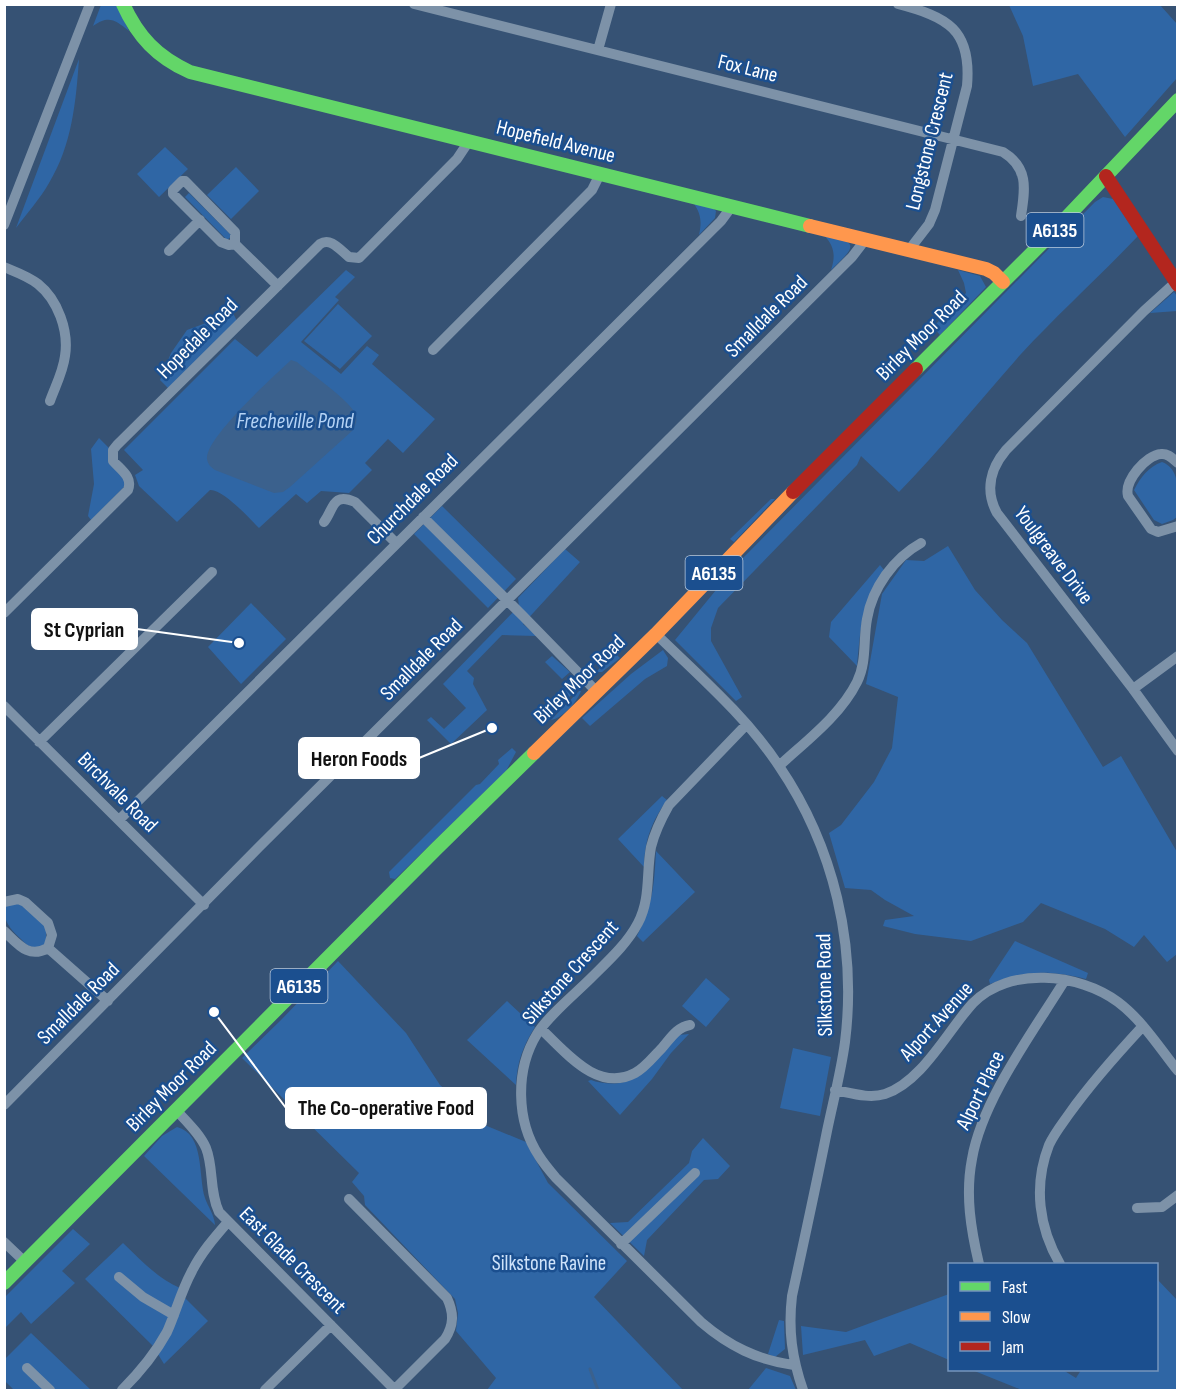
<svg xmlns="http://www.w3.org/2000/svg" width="1182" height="1395" font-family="'Sofia Sans Condensed',sans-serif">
<rect width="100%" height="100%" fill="#365274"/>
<path fill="#2f66a5" d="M101,5h16l12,26c-14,-11 -20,-16 -36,-5z
M1009,5h151l17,19v54l-52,59 -47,-63 -45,12 -10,-50z
M79,59c-3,43 -7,86 -30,124 -9,16 -22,30 -33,45z
M165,147l23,22 -29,28 -22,-23z
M236,167l23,24 -28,28 -24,-24z
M189,193l43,43 -5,4 -42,-43z
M1103,197l10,2 25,37c-38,40 -79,77 -117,118 -41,46 -79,94 -122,138l-38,-36 -4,9 -139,143 -7,20v13l31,56 -6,4 -61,-61 64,-78 356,-360z
M693,202l19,5 4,4 -1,7 -16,17c3,-14 2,-21 -6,-33z
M824,235c37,7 31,12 7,35 5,-15 3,-24 -7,-35z
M346,270l9,7 -20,20 4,3 -38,42 40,32 26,-28 12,9 -7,9 63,55 -32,34 -15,-14 -23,24 7,7 -23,23 -28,-2 -14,12 -11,-9 -37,34c-10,-10 -36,-39 -49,-38l-33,32 -38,-36 -4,-11 8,-5 -19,-20 111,-111 22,18z
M958,270l22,6 6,11 -46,48 -7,-8 33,-34 -2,-10z
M1174,292l3,4v15l-27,2z
M338,304l34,32 -32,33 -36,-28z
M233,313l4,8 -69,67 -8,-8 11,-27 16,-23z
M99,438l10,10 16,34v4l-34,34 -3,-4 6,-32 -3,-35z
M1162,462c20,7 16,36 16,54l-5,4 -11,4 -8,-4 -20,-30c7,-13 14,-23 28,-28z
M771,499h4l-41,43 -4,-3z
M442,506l74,73 -28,29 -74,-74z
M948,546l27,44 27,30 25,23 76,124 18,-11 56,96v102l-10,8 -23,-27 -10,12 -29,-18 -64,-26 -18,19 -52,19 -56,-7 -32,-8 2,-6 29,-4 -29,-16 -14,-10 -26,-2 -16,-55 12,-8 33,-43 18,-34 6,-51 -32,-13 16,-90 24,-34 18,1z
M565,549l15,13 -57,62 14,12 -35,-1 -35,36 7,7 -1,6 14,26 -36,34 -24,-24 4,-3 13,12 22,-21 -23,-24 76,-78 -1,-8z
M880,565l4,5c-23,35 -23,56 -27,96l-28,-29 2,-15z
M251,603l35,36 -45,45 -33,-37z
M663,650l5,8 -1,8 -22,13 -55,47 -8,-8 49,-44z
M615,653l5,5 -18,14h-6z
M552,656l18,16 -8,7 -17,-17z
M564,686l8,8 -23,24 -10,-6z
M579,691h2c-4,11 -18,27 -30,29z
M512,748l4,4 -10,19 -111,108 -5,-1 -1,-6 87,-87 4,-1 19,-20 -1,-4z
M662,796l5,4c-16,23 -22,39 -23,67l-26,-28z
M656,851l39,41 -52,50 -6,-6c16,-33 17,-49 19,-85z
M19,903l27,24v16c-4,3 -8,5 -13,4 -5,0 -8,-4 -12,-8 -10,-9 -21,-20 -14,-35z
M1015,941l73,32 -2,6c-37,-9 -60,-9 -96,5l-1,-4z
M338,961l68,72 34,52 47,41 39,16 22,41 79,78 -33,36 89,93h-196l9,-12 -40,-47 2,-18 -3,-14 -90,-94 -1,-9 -12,-14 7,-9 -117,-115 39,-38z
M706,978l24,21 -24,28 -24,-21z
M507,1001l28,26c-12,19 -18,35 -19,58l-49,-45z
M689,1034l-18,19 -19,26 -32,36 -32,-34 3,-1c11,4 31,6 42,-2 16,-10 32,-30 46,-43z
M793,1048l38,9 -11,59 -40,-8z
M177,1127c28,7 21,49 28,71 3,9 9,16 10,27l-71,-69 18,-20z
M703,1138l27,28 -12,13 -14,1 -57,60 -3,16 -34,-33 18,-1 61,-59 3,-12z
M73,1229l17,15 -28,27 13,12 -44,41 -10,-12 -16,16v-31z
M123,1243c18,17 34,35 57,45l4,9 24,24 -44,43 -11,-18 -68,-67z
M1157,1279l20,21v90h-155l-50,-20h91l13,8 5,-8h75z
M949,1294v66l-39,-17 -36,13 -9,-16 -62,15 -2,-29 45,6z
M779,1320l5,1 1,28 -10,8 -7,-3z
M31,1333l60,57h-77l-9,-9 -1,-21z
M766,1368l24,8 6,14h-48z"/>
<path fill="#3b618d" d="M291,360l6,2c14,12 50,36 58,51 3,7 1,12 -3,18l-62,56 -7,5 -9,1 -59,-23c-4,-3 -7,-5 -8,-11 -2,-21 67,-83 84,-99z"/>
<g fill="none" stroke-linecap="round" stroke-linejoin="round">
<path stroke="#3b618d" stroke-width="3" d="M590,1369l8,21"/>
<path stroke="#7d92a8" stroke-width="10" d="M414,4l589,148c26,16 22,37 18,64
M898,4c49,13 74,25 69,82l-32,124 -6,14 -20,26
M598,50l13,-46
M4,225l86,-221
M235,244v-12l-50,-51h-3l-9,9v4l48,48 8,3 6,-1 43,42
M169,251l31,-31
M4,267c12,5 24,9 34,17 20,16 31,47 27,72 -2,16 -10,31 -15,45
M1176,282l-32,29 -138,139c-16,19 -21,41 -9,63l136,176 45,62
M433,350l159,-160 8,-16
M1178,463c-5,-4 -10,-10 -17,-9 -15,1 -37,27 -33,42l23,33 7,3 20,-6
M423,517l100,99 74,76
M324,522c10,-13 8,-30 31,-20l41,41
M4,613l124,-123c5,-13 -7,-20 -15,-29v-11l4,-5 203,-201c11,-7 20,6 29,13l10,1 98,-99 12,-18
M656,634c42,41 90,82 123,132 55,81 78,179 66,276 -4,30 -12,60 -18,89 -11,55 -23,110 -35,165 -4,34 0,62 11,94
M1133,689l45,-33
M4,706l200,199
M746,725l-77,80c-8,14 -14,26 -18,42 -5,26 0,51 -13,76 -11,21 -30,38 -47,55 -16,16 -43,38 -54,56 -22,36 -21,87 2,122 5,8 11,15 17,22l145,144c28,24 56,38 93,43
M39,742l173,-170
M779,766c27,-25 61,-50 78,-84 10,-20 6,-42 10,-63 5,-31 27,-61 54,-76
M119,820l602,-599 11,-15
M4,902l14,-3 7,3 23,21 4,12 -4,13c-20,11 -30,-4 -44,-17
M48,948l60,53
M541,1029c25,23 56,64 94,44 10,-5 19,-17 27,-25 8,-9 15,-21 28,-23
M835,1090c16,3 34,9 50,4 37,-12 63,-64 88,-91 36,-37 106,-30 145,-1 24,18 41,45 60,69
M4,1105l255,-258 593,-590 13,-17
M177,1111c10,11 23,23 29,37 8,20 3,43 13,64l176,178
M349,1199l98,99c7,15 7,27 -2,41l-51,51
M1137,1208l25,-1 16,-12
M4,1242l21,20
M621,1244l74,-71
M979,1264c-8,-34 -14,-69 -7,-105 10,-59 61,-127 93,-179
M1060,1264c-21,-36 -27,-78 -11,-119 5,-11 13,-21 20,-31 22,-31 48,-60 74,-88
M119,1277l24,20 31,18
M27,1368l23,22
M122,1390c17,-17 33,-36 45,-58 9,-20 14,-41 25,-61 9,-18 22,-33 35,-48
M265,1390l66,-65"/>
<path stroke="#63d668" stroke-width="14" d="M123,4c15,33 34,53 67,68l620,154
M916,369l131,-131 131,-138
M4,1283l432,-434 98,-96"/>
<path stroke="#ff974d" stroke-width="14" d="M810,226l176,43 8,4 9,9
M534,753l122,-119 137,-142"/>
<path stroke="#b3261e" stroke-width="14" d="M1106,176l72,109
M793,492l123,-123"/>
</g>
<g text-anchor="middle" stroke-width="5" stroke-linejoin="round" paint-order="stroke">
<g fill="#1b4f8f" stroke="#bbcadd" stroke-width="1.5">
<rect x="1026.5" y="213" width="57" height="34" rx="4.5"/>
<rect x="685.5" y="556" width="57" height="34" rx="4.5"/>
<rect x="270.5" y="969" width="57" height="34" rx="4.5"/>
</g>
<g font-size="20" font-weight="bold" fill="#fff">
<text x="1055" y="237">A6135</text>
<text x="714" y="580">A6135</text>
<text x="299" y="993">A6135</text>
</g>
<g font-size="21" fill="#fff" stroke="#1b4f8f">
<text transform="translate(748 68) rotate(14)" y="7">Fox Lane</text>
<text transform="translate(556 141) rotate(14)" y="7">Hopefield Avenue</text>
<text transform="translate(929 141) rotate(-76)" y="7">Longstone Crescent</text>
<text transform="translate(766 316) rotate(-45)" y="7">Smalldale Road</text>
<text transform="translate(921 335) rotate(-45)" y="7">Birley Moor Road</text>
<text transform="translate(197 338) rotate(-45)" y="7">Hopedale Road</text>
<text transform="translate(412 499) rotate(-45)" y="7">Churchdale Road</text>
<text transform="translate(1054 555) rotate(53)" y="7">Youlgreave Drive</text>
<text transform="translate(421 659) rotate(-45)" y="7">Smalldale Road</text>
<text transform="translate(579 679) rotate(-44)" y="7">Birley Moor Road</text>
<text transform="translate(118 792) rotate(45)" y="7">Birchvale Road</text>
<text transform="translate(570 972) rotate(-48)" y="7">Silkstone Crescent</text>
<text transform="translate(824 985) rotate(-91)" y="7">Silkstone Road</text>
<text transform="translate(78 1003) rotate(-45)" y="7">Smalldale Road</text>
<text transform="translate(936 1021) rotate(-48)" y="7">Alport Avenue</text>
<text transform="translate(171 1086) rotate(-45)" y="7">Birley Moor Road</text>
<text transform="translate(980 1090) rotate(-64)" y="7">Alport Place</text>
<text transform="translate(293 1260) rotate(45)" y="7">East Glade Crescent</text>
</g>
<g font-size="21" fill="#cfe3fa" stroke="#1b4f8f">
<text x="549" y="1270">Silkstone Ravine</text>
</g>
<g font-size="22" font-style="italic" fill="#b5d3f5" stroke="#1b4f8f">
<text x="295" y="428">Frecheville Pond</text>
</g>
</g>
<path fill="none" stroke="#fff" stroke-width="2" d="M239 643L137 629M492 728L419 758M214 1012L286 1108"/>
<g fill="#fff" stroke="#1b4f8f" stroke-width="2">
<circle cx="239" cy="643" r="6"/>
<circle cx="492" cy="728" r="6"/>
<circle cx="214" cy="1012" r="6"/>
</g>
<g fill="#fff" stroke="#fff" stroke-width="2">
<rect x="32" y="609" width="105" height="40" rx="6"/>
<rect x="299" y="738" width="120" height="40" rx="6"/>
<rect x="286" y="1088" width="200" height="40" rx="6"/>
</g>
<g font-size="22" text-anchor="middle" font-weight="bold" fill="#111">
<text x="84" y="637">St Cyprian</text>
<text x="359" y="766">Heron Foods</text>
<text x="386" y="1115">The Co-operative Food</text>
</g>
<rect width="1182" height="1395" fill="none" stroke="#ffffff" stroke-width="12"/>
<rect x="948" y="1263" width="210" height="108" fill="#1b4f8f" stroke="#7695bc" stroke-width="1.5"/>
<rect x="960" y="1282" width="30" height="9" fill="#63d668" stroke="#7695bc" stroke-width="1.5"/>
<text x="1002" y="1293" font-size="18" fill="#ffffff">Fast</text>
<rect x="960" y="1312" width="30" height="9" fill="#ff974d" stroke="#7695bc" stroke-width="1.5"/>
<text x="1002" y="1323" font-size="18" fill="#ffffff">Slow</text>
<rect x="960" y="1342" width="30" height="9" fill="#b3261e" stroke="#7695bc" stroke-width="1.5"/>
<text x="1002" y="1353" font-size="18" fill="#ffffff">Jam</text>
</svg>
